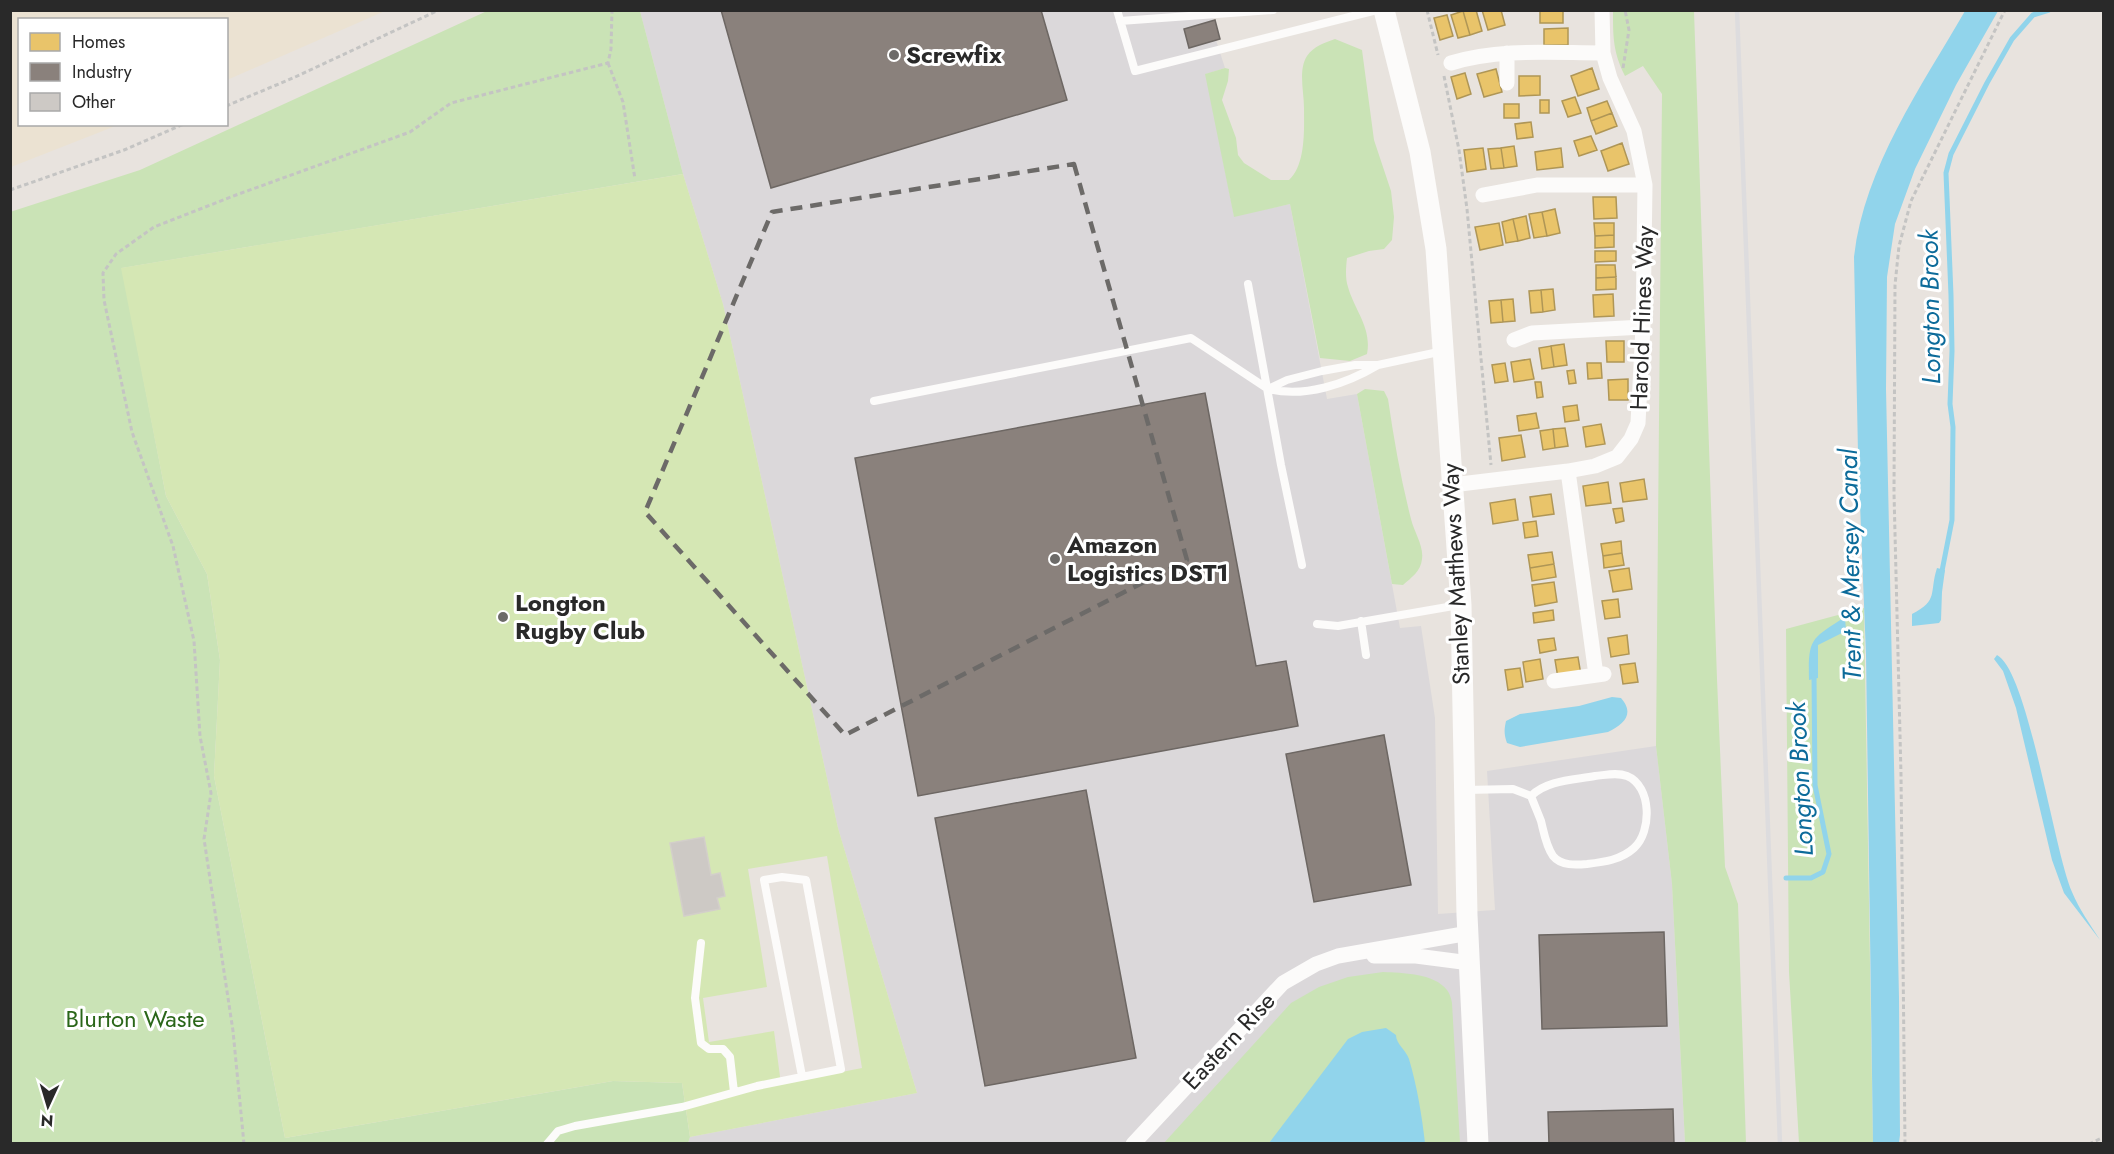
<svg xmlns="http://www.w3.org/2000/svg" width="2114" height="1154" font-family="Jost,sans-serif">
<rect width="100%" height="100%" fill="#e8e3de"/>
<path fill="#dbd8da" d="M640,11h570l10,28 -4,1 9,28 -19,6 28,142 56,-12 37,195 30,-5 43,234 21,-2 14,92 3,196 57,-4 -8,-139 169,-25 16,138 13,259h-997l2,-6 227,-44 -79,-265 -115,-524 -40,-130z"/>
<path fill="#ebe2d2" d="M11,10h374v1l-158,69 -1,-60h-206v104l98,1 -107,42z"/>
<path fill="#cae3b6" d="M487,11h153l43,163 -561,94 44,228 41,78 13,86 -6,116 71,362 328,-57 69,2 8,54 -2,6h-677l-1,-931 130,-42z
M1613,11h81l23,668 8,188 13,37 8,239h-61l-13,-259 -16,-138 6,-652 -19,-28 -18,10c-12,-24 -12,-39 -12,-65z
M1335,39l27,11 12,90 17,51 3,26 -2,23 -8,9 -15,2 -22,7c-1,9 -2,20 1,29 7,24 24,41 19,67l-17,7 -30,-3 -30,-154 -56,13 -29,-143 20,-6 4,1 -1,12 -6,19 14,38 2,17 6,8 27,17h18c17,-16 15,-50 15,-72 0,-16 -6,-38 3,-52 7,-10 17,-13 28,-17z
M1365,389l19,2 4,8c6,41 13,81 23,120 3,13 13,27 11,40 -1,12 -11,19 -19,26l-11,-1 -35,-190z
M1864,608l9,535h-74l-10,-171 -3,-343z
M1383,972c19,1 51,1 64,18 3,4 4,8 5,13l8,140 -297,1 128,-141 28,-16 29,-10z"/>
<path fill="#d5e7b4" fill-rule="evenodd" d="M683,174l40,130 115,524 79,265 -227,44 -8,-54 -69,-2 -328,57 -71,-362 6,-116 -13,-86 -41,-78 -45,-228zM704,837l7,38 9,-1 5,22 -8,2 2,11 -35,7 -14,-72zM827,856l35,212 -81,16 -7,-53 -65,11 -6,-44 64,-11 -19,-118z"/>
<path fill="#91d4eb" d="M1965,11h33l-42,74 -41,84 -20,55 -8,53 -1,112 13,609 1,137 -1,8h-26l-7,-488 -8,-202 -4,-196c10,-89 67,-170 111,-246z
M1937,568l8,2 -3,22 -1,28 -2,3 -27,3v-12c27,-14 17,-21 25,-46z
M1845,617l1,14 -28,14v33l-9,2c-1,-42 2,-41 36,-63z
M1997,655c31,16 57,196 75,237 7,17 18,32 28,48l-36,-47 -12,-33 -36,-152 -13,-37 -9,-12z
M1612,697l9,1c14,16 3,26 -13,34l-88,15 -13,-4c-3,-8 -3,-13 -1,-22l14,-7 59,-8z
M1386,1028l10,7c0,9 10,15 13,24 8,27 13,57 16,84h-156l79,-104 14,-7z"/>
<path fill="#e9c46a" stroke="#af9656" stroke-width="1.5" d="M1476,10l6,21 -12,4 -7,-24z
M1482,10h19l4,15 -17,5z
M1540,10h23v13h-23z
M1463,11l7,24 -12,3 -7,-23z
M1447,15l6,21 -13,4 -6,-22z
M1568,28v17h-24v-16z
M1592,68l7,21 -21,7 -7,-20z
M1496,69l6,23 -18,5 -7,-23z
M1465,73l6,21 -14,5 -6,-22z
M1519,76h21v19l-21,1z
M1575,97l6,16 -13,4 -6,-16z
M1540,100h9v13h-9z
M1607,101l5,12 -21,8 -4,-13z
M1504,104h15v14h-15z
M1612,113l5,13 -21,8 -5,-13z
M1531,122l2,15 -16,2 -2,-15z
M1591,136l6,14 -18,6 -5,-15z
M1622,143l7,21 -21,7 -7,-20z
M1514,146l3,20 -13,2 -3,-20z
M1483,148l3,21 -19,3 -3,-22z
M1501,148l3,20 -13,1 -3,-20z
M1561,148l2,19 -26,3 -2,-18z
M1593,197h23l1,21 -23,1z
M1555,209l5,24 -13,3 -5,-24z
M1542,212l5,24 -13,2 -5,-24z
M1526,216l4,22 -12,3 -5,-22z
M1513,219l5,22 -12,2 -4,-21z
M1499,223l4,22 -23,5 -5,-23z
M1594,223h20v12l-19,1z
M1614,235v12l-19,1v-12z
M1595,251h21v10l-21,1z
M1596,265h19l1,12 -20,1z
M1616,277v12l-20,1v-12z
M1553,289l2,21 -12,2 -2,-22z
M1541,290l2,22 -12,1 -2,-22z
M1613,294l1,22 -20,1 -1,-22z
M1513,299l2,22 -12,1 -2,-22z
M1501,300l2,22 -12,1 -2,-22z
M1606,341h18v21h-17z
M1564,344l3,21 -13,2 -3,-21z
M1551,346l3,21 -12,2 -3,-21z
M1530,359l4,20 -20,3 -3,-20z
M1505,363l3,18 -13,2 -3,-18z
M1587,363h14l1,15 -14,1z
M1574,370l2,13 -7,1 -2,-13z
M1628,379v21h-19l-1,-20z
M1535,382h6l2,15 -6,1z
M1577,405l2,15 -14,2 -2,-15z
M1536,413l3,15 -20,3 -2,-15z
M1601,424l4,20 -19,3 -3,-20z
M1565,428l3,18 -13,2 -2,-19z
M1553,429l2,19 -12,2 -3,-19z
M1521,435l4,22 -23,4 -3,-23z
M1644,479l3,20 -24,3 -3,-19z
M1608,482l3,21 -25,3 -3,-20z
M1551,494l3,20 -21,3 -3,-20z
M1515,499l3,21 -25,4 -3,-21z
M1622,508l2,13 -8,2 -3,-14z
M1536,521l2,15 -13,2 -2,-15z
M1621,541l1,12 -19,3 -2,-12z
M1552,552l2,12 -24,4 -2,-13z
M1622,553l2,12 -20,3 -1,-12z
M1554,564l2,13 -24,4 -2,-13z
M1629,568l3,21 -19,3 -4,-21z
M1554,582l3,20 -22,4 -3,-21z
M1618,599l2,18 -15,2 -3,-18z
M1553,610l1,10 -20,3 -1,-10z
M1627,635l2,19 -18,3 -3,-19z
M1554,638l2,12 -16,3 -2,-13z
M1578,657l3,18 -23,3 -3,-18z
M1540,659l3,20 -17,3 -3,-20z
M1635,663l3,19 -15,2 -3,-19z
M1520,668l3,19 -15,3 -3,-20z"/>
<path fill="#8a817c" stroke="#6d6763" stroke-width="1.5" d="M721,10h320l26,90 -296,88z
M1215,20l5,19 -31,9 -5,-19z
M1205,393l51,273 30,-5 12,65 -380,70 -63,-338z
M1384,735l27,150 -97,17 -28,-148z
M1086,790l50,268 -151,28 -50,-268z
M1664,932l3,94 -125,3 -3,-94z
M1673,1109l1,35h-125l-1,-32z"/>
<g fill="none" stroke-linecap="round" stroke-linejoin="round">
<path stroke="#91d4eb" stroke-width="5" d="M1941,576l11,-56 1,-93 -3,-23 2,-53 -1,-56 -5,-122 5,-19 36,-71 25,-44 21,-24 16,-5
M1786,878h25l12,-6 6,-18 -14,-69 -1,-111"/>
</g>
<path fill="#cdc9c5" stroke="#d3cfca" stroke-width="1.5" d="M704,837l7,38 9,-2 5,23 -8,2 3,11 -36,7 -14,-73z"/>
<g fill="none" stroke-linecap="round" stroke-linejoin="round">
<path stroke="#c4c4c3" stroke-width="3" stroke-dasharray="4.5 3" stroke-linecap="butt" d="M1427,10l11,45
M608,63l15,39 12,77
M1623,68l6,-38 -4,-20
M1444,76l15,74 8,59 24,256
M226,106l67,-28 146,-68
M10,190l114,-40 60,-26
M244,1144l-11,-113 -29,-192 7,-46 -11,-57 -6,-95 -21,-95 -41,-114 -28,-132 -1,-27 13,-19 38,-27 82,-32 174,-63 41,-29 157,-40 3,-14 1,-39
M1905,1144l-4,-369 -7,-282 1,-208 4,-39 12,-45 94,-191
M2089,1144l15,-7"/>
<path stroke="#fcfbfa" stroke-width="8" d="M1117,10l18,61 242,-61
M1120,21l153,-11
M1248,284l33,181 21,100
M1268,389l19,-9 35,-9 33,-6h23l65,-14
M874,401l317,-63 77,51c37,9 78,-5 110,-24
M1361,621l5,34
M1317,624l21,2 121,-21
M1465,790l48,-1 18,7c3,8 7,17 10,25 3,12 5,25 12,35 8,10 23,9 34,8 17,-2 34,-4 47,-16 18,-16 18,-62 -7,-72 -10,-4 -21,-1 -32,0 -21,4 -48,4 -64,20
M701,943l-6,55 6,45 8,6h14l7,8 4,35
M547,1144l11,-13 17,-5 107,-19 75,-21 84,-17 -35,-189 -24,-3 -18,3 38,196"/>
<path stroke="#fcfbfa" stroke-width="15" d="M1451,63c49,-15 102,-10 152,-10
M1507,83v-30
M1483,195l54,-10h108
M1514,340l18,-7 111,-6
M1568,471l28,204
M1452,485l116,-14 27,-5 22,-9 14,-18 7,-16 5,-96 2,-142 -11,-54 -24,-53 -7,-25 -1,-43
M1554,681l50,-7
M1374,956h42l54,7
M1133,1144l150,-161 33,-19 22,-8 131,-23"/>
<path stroke="#fcfbfa" stroke-width="21" d="M1384,10l36,142 16,97 25,356 6,310 11,229"/>
<path stroke="#dddcde" stroke-width="4.5" d="M1737,10l43,1134"/>
</g>
<path fill="none" stroke="#6c6a68" stroke-width="4.5" stroke-dasharray="12 8" stroke-linejoin="round" d="M1074,164l113,396 -342,175 -200,-223 127,-300z"/>
<g fill="#6c6a68" stroke="#fff" stroke-width="2">
<circle cx="894" cy="55" r="6"/>
<circle cx="1055" cy="559" r="6"/>
<circle cx="503" cy="617" r="6"/>
</g>
<g text-anchor="middle" stroke-width="6" stroke-linejoin="round" paint-order="stroke">
<g font-size="24" font-weight="bold" fill="#292929" stroke="#fff" text-anchor="start">
<text x="906" y="63">Screwfix</text>
<text x="1067" y="553">Amazon<tspan x="1067" dy="28">Logistics DST1</tspan></text>
<text x="515" y="611">Longton<tspan x="515" dy="28">Rugby Club</tspan></text>
</g>
<g font-size="24" fill="#292929" stroke="#fff">
<text transform="translate(1642 318) rotate(-88)" y="8">Harold Hines Way</text>
<text transform="translate(1456 574) rotate(-93)" y="8">Stanley Matthews Way</text>
<text transform="translate(1229 1041) rotate(-47)" y="8">Eastern Rise</text>
</g>
<g font-size="24" fill="#2a6619" stroke="#fff">
<text x="135" y="1027">Blurton Waste</text>
</g>
<g font-size="26" font-style="italic" fill="#0c6b9a" stroke="#fff">
<text transform="translate(1930 307) rotate(-91)" y="9">Longton Brook</text>
<text transform="translate(1850 565) rotate(-91)" y="9">Trent &amp; Mersey Canal</text>
<text transform="translate(1800 779) rotate(-93)" y="9">Longton Brook</text>
</g>
</g>
<rect width="2114" height="1154" fill="none" stroke="#292929" stroke-width="24"/>
<rect x="18" y="18" width="210" height="108" fill="#ffffff" stroke="#a9a9a9" stroke-width="1.5"/>
<rect x="30" y="33" width="30" height="18" fill="#e9c46a" stroke="#a9a9a9" stroke-width="1.5"/>
<text x="72" y="48" font-size="18" fill="#292929">Homes</text>
<rect x="30" y="63" width="30" height="18" fill="#8a817c" stroke="#a9a9a9" stroke-width="1.5"/>
<text x="72" y="78" font-size="18" fill="#292929">Industry</text>
<rect x="30" y="93" width="30" height="18" fill="#cdc9c5" stroke="#a9a9a9" stroke-width="1.5"/>
<text x="72" y="108" font-size="18" fill="#292929">Other</text>
<g transform="translate(48 1106) rotate(184)" stroke="#ffffff" stroke-width="4.5" paint-order="stroke">
<path d="M0-4.5L10 22L0 15L-10 22Z" fill="#292929"/>
<text y="-9" font-size="16" font-weight="bold" text-anchor="middle" fill="#292929">N</text>
</g>
</svg>
